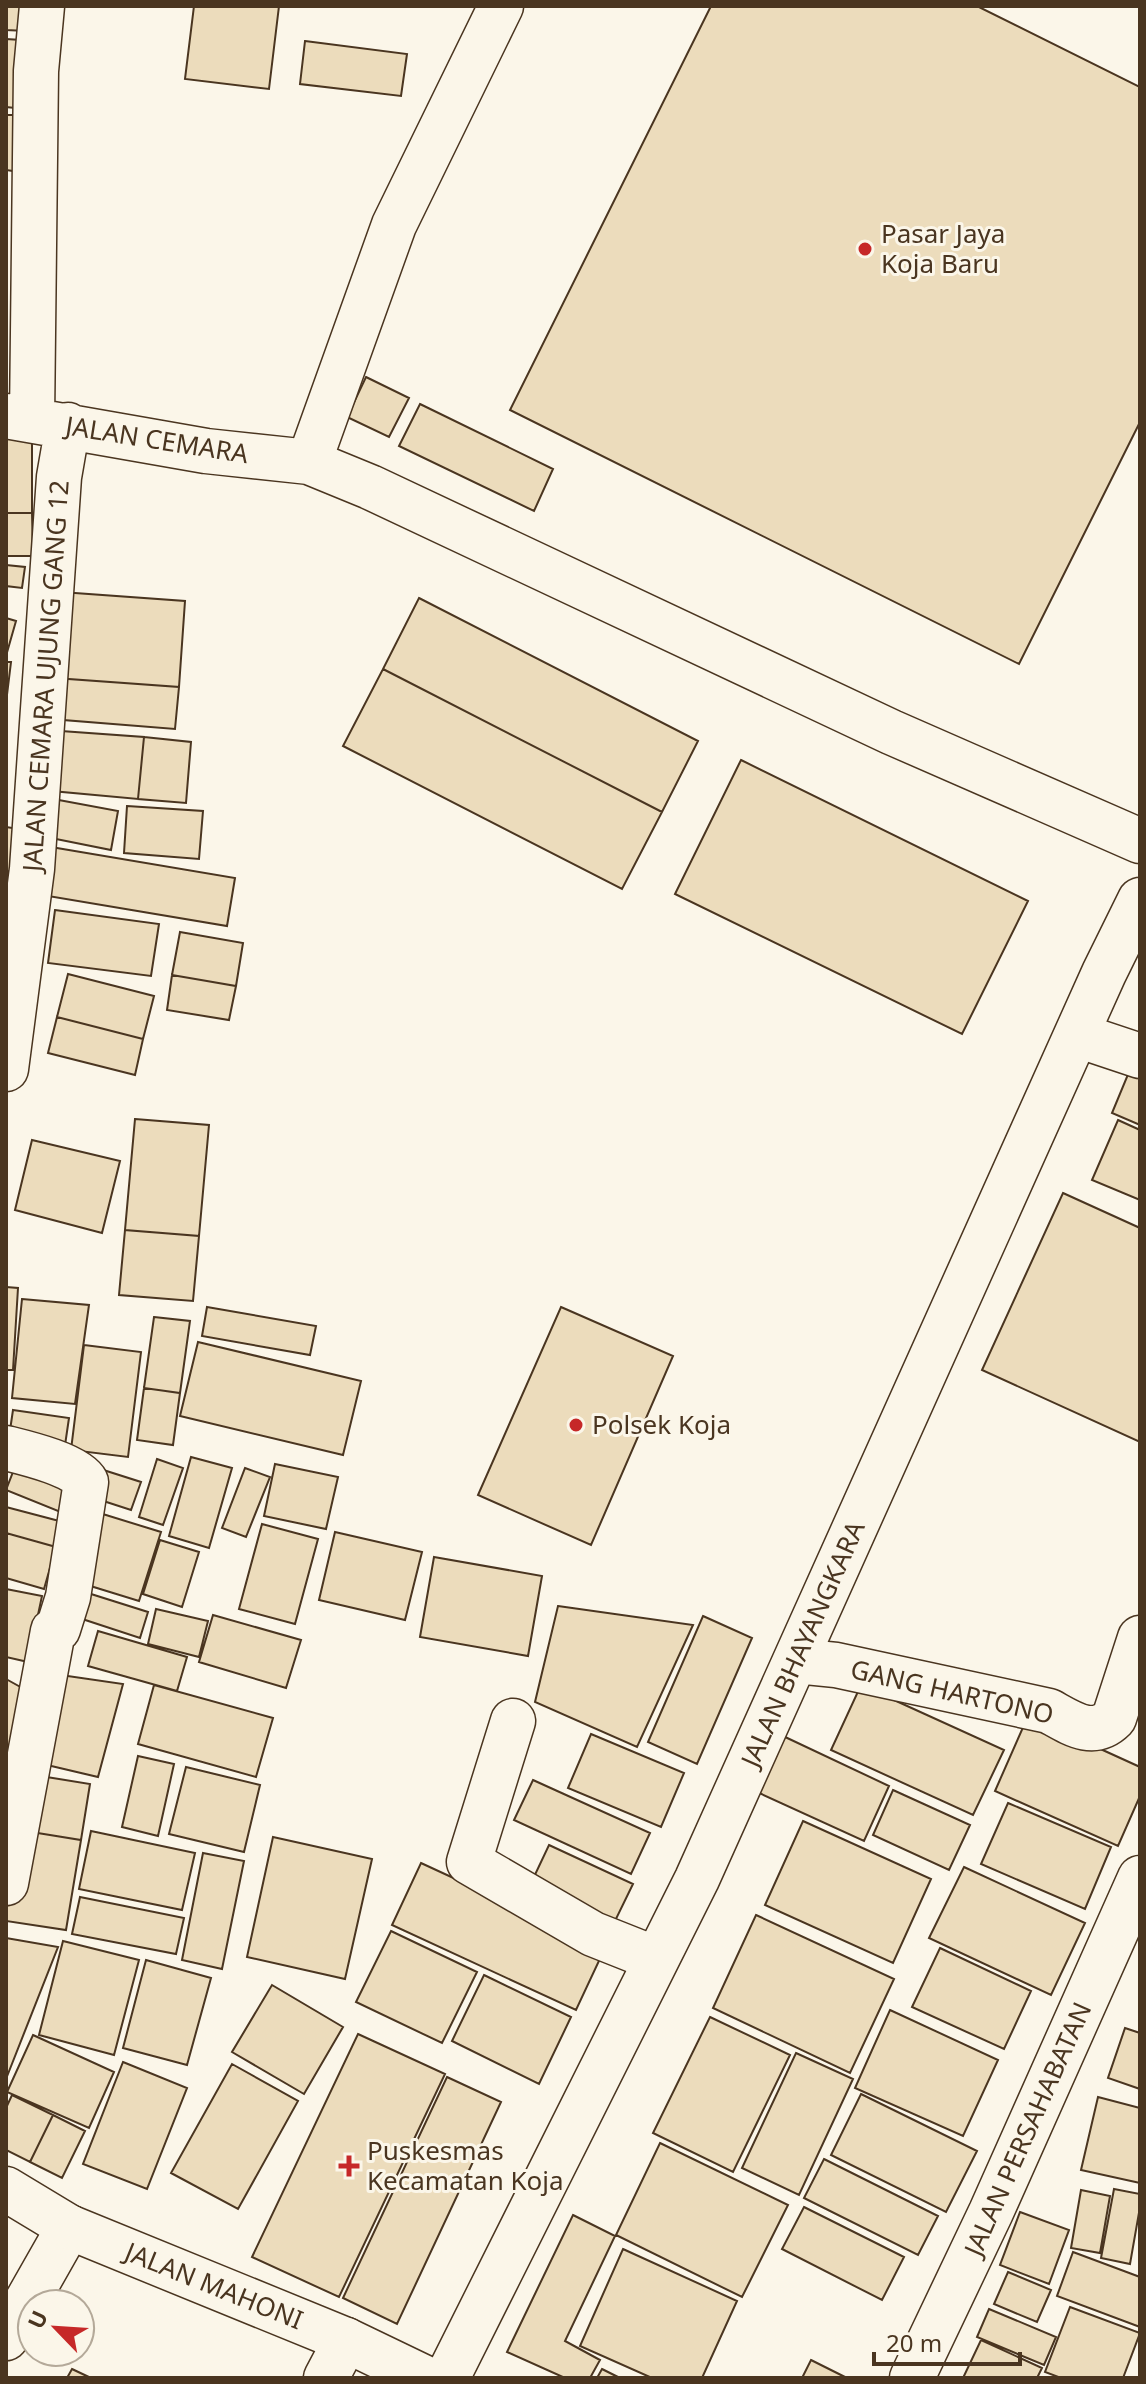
<svg xmlns="http://www.w3.org/2000/svg" width="1146" height="2384" font-family="'Noto Sans',sans-serif">
<rect width="100%" height="100%" fill="#fbf6e9"/>
<path fill="#ecdcbc" stroke="#4a3520" stroke-width="2" d="M6,6h23l-2,25 -21,-1z
M194,6h85l-10,83 -84,-10z
M711,6h266l163,81v335l-121,242 -509,-254z
M6,39l15,1 -6,68 -9,-1z
M305,41l102,13 -6,42 -101,-12z
M6,115h10l-3,56 -7,-1z
M366,377l43,21 -20,39 -42,-20z
M420,404l133,65 -19,42 -135,-65z
M6,436h26v77h-26z
M6,513h26l1,43h-27z
M6,565l19,2 -3,21 -16,-2z
M61,592l124,9 -6,86 -124,-9z
M419,598l279,143 -36,71 -279,-143z
M6,618l10,3 -10,35z
M6,662h5l-5,41z
M383,669l279,143 -40,77 -279,-143z
M55,678l124,9 -4,42 -124,-10z
M47,730l97,7 -6,62 -97,-9z
M144,737l47,5 -5,61 -48,-4z
M741,760l287,141 -66,133 -287,-140z
M48,798l70,13 -7,39 -70,-14z
M127,806l76,5 -4,48 -75,-6z
M6,827l13,2 -7,43 -6,-1z
M51,847l184,31 -8,48 -185,-31z
M55,910l104,14 -8,52 -103,-13z
M180,932l63,11 -7,43 -64,-11z
M68,974l86,22 -11,43 -86,-22z
M172,975l64,11 -7,34 -62,-10z
M57,1017l86,22 -8,36 -87,-22z
M1136,1055l4,2v68l-28,-12z
M135,1119l74,6 -10,111 -74,-6z
M1118,1120l22,10v70l-48,-20z
M32,1140l88,21 -18,72 -87,-23z
M1063,1193l77,35v214l-158,-72z
M125,1230l74,6 -6,65 -74,-6z
M6,1287l12,1 -5,82h-7z
M22,1299l67,6 -14,99 -63,-6z
M207,1307l109,19 -6,29 -108,-19z
M561,1307l112,49 -82,189 -113,-50z
M154,1317l36,4 -10,72 -36,-5z
M198,1342l163,39 -18,74 -163,-39z
M84,1345l57,7 -13,105 -57,-7z
M144,1388l36,5 -7,52 -36,-5z
M13,1410l56,8 -5,34 -56,-8z
M20,1454l57,23 -14,36 -57,-23z
M191,1457l41,11 -23,80 -40,-12z
M157,1459l26,9 -20,57 -24,-8z
M275,1464l63,13 -12,52 -62,-13z
M94,1467l47,15 -10,28 -46,-15z
M245,1468l25,9 -24,60 -24,-9z
M6,1507l57,15 -7,25 -50,-14z
M93,1511l68,21 -22,69 -68,-21z
M262,1524l56,15 -23,85 -56,-15z
M335,1532l87,20 -17,68 -86,-20z
M6,1533l50,14 -12,42 -38,-11z
M160,1540l39,12 -17,55 -39,-13z
M434,1557l108,19 -14,80 -108,-19z
M72,1588l76,24 -8,26 -76,-25z
M6,1589l36,7 -14,66 -22,-5z
M558,1606l135,19 -56,122 -102,-45z
M156,1609l52,12 -9,36 -51,-13z
M213,1615l88,25 -15,48 -87,-26z
M703,1616l49,22 -55,126 -49,-22z
M98,1631l89,26 -10,34 -89,-25z
M47,1673l76,11 -25,93 -68,-16z
M6,1679l27,15 -27,125z
M154,1685l119,33 -17,59 -118,-33z
M861,1685l143,65 -31,65 -142,-65z
M1028,1716l112,51v29l-22,50 -123,-55z
M591,1734l93,39 -23,54 -93,-39z
M783,1736l106,50 -25,55 -107,-49z
M138,1756l36,8 -16,72 -36,-9z
M186,1767l74,18 -16,67 -75,-18z
M28,1774l62,10 -9,56 -62,-10z
M533,1780l117,53 -19,41 -117,-54z
M893,1790l77,35 -21,45 -76,-35z
M1008,1803l103,44 -26,62 -104,-45z
M803,1821l128,58 -38,84 -128,-58z
M19,1830l62,10 -15,90 -60,-9v-14z
M91,1831l104,22 -13,57 -103,-21z
M273,1837l99,22 -27,120 -98,-22z
M549,1845l84,39 -18,37 -83,-40z
M203,1853l41,8 -22,108 -40,-9z
M421,1863l184,85 -29,62 -184,-85z
M964,1867l121,56 -34,72 -122,-57z
M80,1897l104,21 -8,36 -104,-20z
M756,1915l138,64 -44,94 -137,-65z
M391,1931l86,41 -35,71 -86,-41z
M6,1938l52,9 -52,132z
M63,1941l76,19 -25,95 -75,-20z
M940,1948l91,43 -27,58 -92,-42z
M146,1960l65,18 -24,87 -64,-17z
M484,1975l87,42 -32,67 -87,-43z
M272,1985l71,42 -39,67 -72,-42z
M890,2010l108,50 -35,76 -108,-48z
M710,2017l80,38 -57,117 -80,-39z
M1125,2028l15,5v56l-32,-11z
M358,2034l87,40 -106,223 -87,-40z
M33,2035l81,37 -25,56 -82,-36z
M796,2053l57,26 -54,116 -57,-27z
M123,2062l64,26 -40,101 -64,-25z
M232,2064l66,37 -60,108 -67,-36z
M447,2077l54,25 -104,222 -54,-26z
M861,2094l116,57 -31,61 -115,-57z
M12,2095l41,20 -23,47 -24,-12v-42z
M1098,2097l42,11v75l-59,-13z
M53,2115l32,16 -23,47 -32,-16z
M660,2143l128,62 -46,92 -126,-62z
M824,2159l114,57 -20,39 -114,-57z
M1114,2189l26,5v13l-10,57 -29,-6z
M1081,2190l29,6 -10,57 -29,-5z
M804,2207l100,50 -22,43 -100,-51z
M1020,2212l49,18 -20,54 -49,-19z
M573,2215l42,21 -50,105 35,19 -10,18h-25l-58,-26z
M623,2249l114,52 -35,77h-50l-72,-32z
M1073,2252l67,25v50l-83,-31z
M1008,2272l43,18 -14,32 -43,-18z
M1070,2307l70,26 -17,45h-62l-16,-6z
M989,2309l67,28 -12,28 -67,-28z
M981,2340l61,28 -5,10h-74z
M811,2360l36,18h-45z
M72,2369l19,9h-24z
M602,2369l18,9h-23z"/>
<g fill="none" stroke-linecap="round" stroke-linejoin="round">
<g stroke="#4a3520" stroke-width="47">
<path id="street" d="M6,416l200,35 103,11 61,25 521,245 249,109
M32,420l4,-349 6,-65
M309,462l85,-237 107,-219
M1077,1035l63,21
M6,1069l26,-200 27,-392 9,-52
M6,1448c20,5 71,17 80,34l-18,115 -10,32 -5,2 -47,252
M796,1661l40,4 213,46c22,12 44,28 65,7l26,-80
M513,1721l-44,141 124,72 63,25
M6,2338l63,-111
M326,2378l20,-38
M912,2378l79,-166 149,-334"/>
</g>
<g stroke="#4a3520" stroke-width="47">
<path id="secondary" d="M6,2189l63,38 277,113 79,38
M447,2378l250,-499 407,-906 36,-73"/>
</g>
<use href="#street" stroke="#fbf6e9" stroke-width="44"/>
<use href="#secondary" stroke="#fbf6e9" stroke-width="44"/>
</g>
<g fill="#c62828" stroke="#fbf6e9" stroke-width="3">
<circle cx="865" cy="249" r="8"/>
<circle cx="576" cy="1425" r="8"/>
<path d="M345 2154h8v8h8v8h-8v8h-8v-8h-8v-8h8z"/>
</g>
<g text-anchor="middle" stroke-width="6" stroke-linejoin="round" paint-order="stroke">
<g font-size="26" fill="#4a3520" stroke="#fbf6e9" text-anchor="start">
<text x="881" y="243">Pasar Jaya<tspan x="881" dy="30">Koja Baru</tspan></text>
<text x="592" y="1434">Polsek Koja</text>
<text x="367" y="2160">Puskesmas<tspan x="367" dy="30">Kecamatan Koja</tspan></text>
</g>
<g font-size="26" fill="#4a3520" stroke="#fbf6e9">
<text transform="translate(157 440) rotate(9)" y="9">JALAN CEMARA</text>
<text transform="translate(46 676) rotate(-86)" y="9">JALAN CEMARA UJUNG GANG 12</text>
<text transform="translate(803 1644) rotate(-66)" y="9">JALAN BHAYANGKARA</text>
<text transform="translate(952 1692) rotate(13)" y="9">GANG HARTONO</text>
<text transform="translate(1028 2129) rotate(-66)" y="9">JALAN PERSAHABATAN</text>
<text transform="translate(214 2286) rotate(22)" y="9">JALAN MAHONI</text>
</g>
</g>
<rect width="1146" height="2384" fill="none" stroke="#4a3520" stroke-width="16"/>
<g transform="translate(56 2328) rotate(295)"><circle r="38" fill="#fbf6e9" stroke="#b4a999" stroke-width="2"/>
<path d="M0-6L14 30L0 20L-14 30Z" fill="#c62828"/>
<text y="-12" font-size="22" font-weight="bold" text-anchor="middle" fill="#4a3520">U</text>
</g>
<path d="M874 2352v12h146v-12" fill="none" stroke="#4a3520" stroke-width="4"/>
<text x="886" y="2352" font-size="24" fill="#4a3520" stroke="#fbf6e9" stroke-width="6" paint-order="stroke">20 m</text>
</svg>
